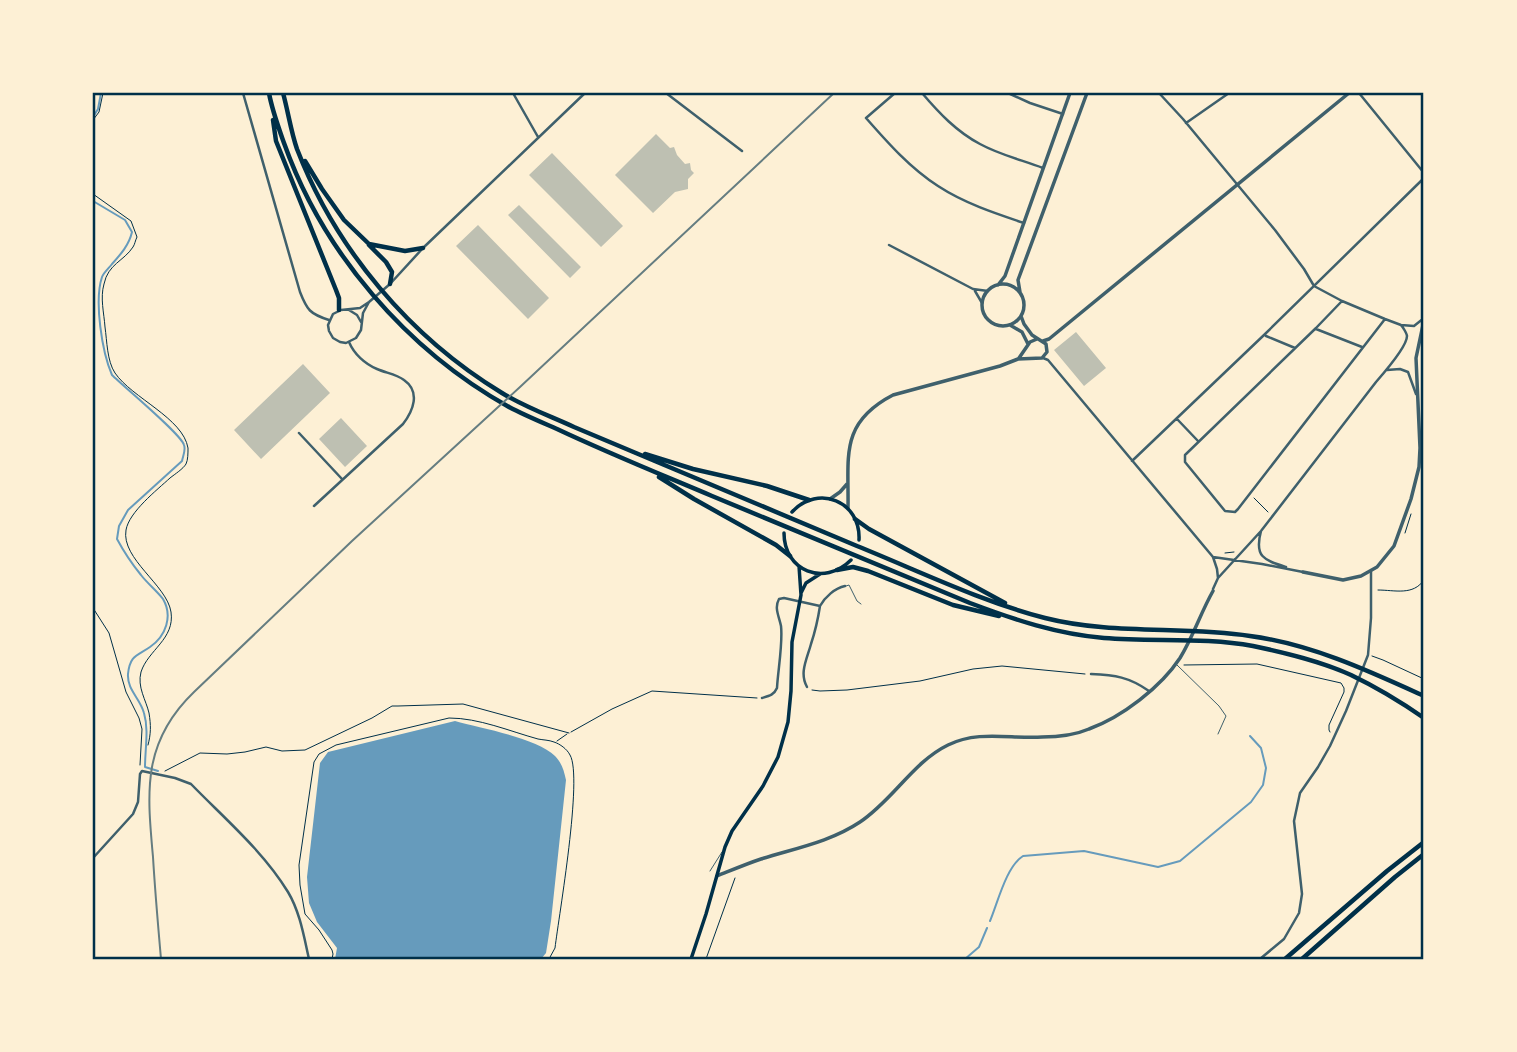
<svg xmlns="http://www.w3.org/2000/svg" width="1517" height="1052" font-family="Rubik,sans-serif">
<rect width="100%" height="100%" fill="#fdf0d5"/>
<path fill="#669bbc" d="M455,721c25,7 82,17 100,35 7,7 9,15 11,24l-15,141 -5,32 -5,6h-206l2,-11 -20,-26 -8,-19 -2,-26 13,-114 8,-11z"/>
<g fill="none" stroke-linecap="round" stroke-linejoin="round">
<path stroke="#669bbc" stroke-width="2" d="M93,117l5,-8 3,-16
M93,201l32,19 7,12c-3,13 -11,22 -20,32 -3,4 -8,8 -10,13 -8,24 0,75 10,98 12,12 69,59 72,70 2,5 -1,11 -2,16l-54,49 -9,16 -2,13c7,13 15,25 24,36 6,8 16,16 22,24 10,17 3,37 -13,48 -13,9 -20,8 -22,27 -1,16 12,24 16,39 5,17 1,36 1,54l13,4
M990,921c8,-19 16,-54 33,-65l61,-5 74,16 22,-6 71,-59 12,-17 3,-17 -5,-20 -11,-12
M965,959l14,-12 8,-19"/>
</g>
<path fill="#bec0b2" d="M656,134l14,14 4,-1 3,8 8,9 5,-1 1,7 3,3 -6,6v10l-13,3 -22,21 -38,-38z
M552,153l71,73 -22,21 -72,-72z
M519,205l62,62 -11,11 -62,-63z
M478,225l71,73 -21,21 -72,-73z
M1076,332l30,36 -22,18 -30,-36z
M303,364l27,29 -69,66 -27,-29z
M341,418l26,28 -22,21 -26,-28z"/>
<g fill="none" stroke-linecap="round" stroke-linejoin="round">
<path stroke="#003049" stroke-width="1" d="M93,120l6,-8 4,-19
M93,194l38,27 6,16c-2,4 -2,7 -4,10 -9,14 -25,17 -29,37 -4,14 0,29 1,43 2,14 2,34 10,46 17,25 68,45 73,75 0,5 0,12 -2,16 -3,5 -11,10 -16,14 -13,12 -41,34 -44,52 -5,29 41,55 45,82 4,27 -23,38 -30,60 -4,15 5,28 8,41 2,12 2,21 -1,32
M1254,498l14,14
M1405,533l6,-19
M1225,553l9,-1
M1378,590c17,0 35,6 46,-10
M93,608l16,25 17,59 13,26 3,11 -2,36
M1372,656l11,4 41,19
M1184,665l73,-1 84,19 3,5v4l-15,33v5l1,2
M812,690l8,1 27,-1 73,-9 53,-12 29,-3 83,8
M571,732l41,-23 40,-18 105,7
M557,741l10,-7
M165,771l35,-18 27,1 18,-2 21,-5 16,4 23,-1 67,-32 20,-12h6l65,-2 106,29
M332,959l1,-5 -1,-4 -13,-20 -14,-16 -5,-29 -1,-20 15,-103 5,-8 17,-9 113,-27c30,0 60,13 89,21 5,1 11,1 16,3 6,2 13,7 16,13 13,22 -11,160 -15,193l-6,11
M706,959l29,-81"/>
<path stroke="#3f606c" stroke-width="1" d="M846,586l3,-1 8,16 4,3
M1177,665l42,41 7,10 -8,18
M710,871l12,-19"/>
<path stroke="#3f606c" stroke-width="2.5" d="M243,93l57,199c7,18 10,22 29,28
M513,93l25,44
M666,93l76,58
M895,93l-29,25c22,25 44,50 72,68 26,17 56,27 86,37
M922,93c17,20 35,39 58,51 20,11 42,16 63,24
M1008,93l22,10 33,11
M1159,93l24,26 92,111 29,39 10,17 28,15 43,18 16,6 13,1 10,-8
M1359,93l65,80
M1186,123l43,-30
M889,245l84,44 15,2
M975,291l7,12
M1342,301l-26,27 -131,127v7l40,49 10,1 3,-3 147,-190
M369,302l-6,11 -2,17 -5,8 -10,5 -6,-1 -7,-4 -4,-7 -1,-6 5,-11 8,-4 19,-2 9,-6 21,-18 33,-36 162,-155
M349,310l8,5 4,7
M1316,329l46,18
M1266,336l29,12
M1043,358l5,2 165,197 4,12 1,9
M1387,370l13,-1 8,3 8,22
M1177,419l21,22
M299,433l43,46
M1132,461l132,-126 160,-157
M314,506l89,-82c10,-13 18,-32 1,-44 -8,-6 -18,-7 -27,-11 -12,-5 -23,-15 -28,-27
M1261,531c-7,26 3,29 25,36
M1213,557l49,7 41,8
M1213,589l5,-11 43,-47 115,-149c7,-8 31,-36 31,-46 0,-2 -4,-9 -6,-11
M1091,674c24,1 38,3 58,17
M807,687c-8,-14 0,-28 4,-43 4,-12 7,-25 9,-38 5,-9 15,-18 25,-20
M762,698c7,-2 12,-3 15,-10 1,-18 6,-45 4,-62 -2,-10 -7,-18 -2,-27l5,-1 36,8
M93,858l40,-44 5,-12 2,-28 2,-3 33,7 16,6c33,34 72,67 97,108 12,20 16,45 21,67
M1260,959l24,-20 15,-26 3,-19 -8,-73 6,-28 18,-26 12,-21 16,-35 22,-56 3,-37v-47"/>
<path stroke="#3f606c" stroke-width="3.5" d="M982 305a21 21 0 1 1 42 0a21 21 0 1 1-42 0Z
M998,285l7,-9 65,-183
M1020,292l-2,-12 69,-187
M1010,325l12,7 6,12
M1043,341l6,-2 300,-246
M1019,358l11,-16 7,-3
M830,499l10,-7 7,-8
M848,508c1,-51 -9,-85 45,-113l107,-29 18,-7 24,-1 5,-6 -1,-8 -14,-9 -8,-11 -3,-8
M1303,572l40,8 18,-4 16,-9 17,-21 17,-47 8,-32 1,-19 -4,-90 8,-38
M717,876c15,-6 29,-12 44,-17 35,-11 69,-17 99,-37 33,-22 53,-60 88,-77 30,-15 62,-6 94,-8 16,0 33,-2 47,-8 33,-12 72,-42 91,-71 13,-21 21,-46 33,-67"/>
<path stroke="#003049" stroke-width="3.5" d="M792,512c26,-28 69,-11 67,28
M784,533c0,38 40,54 67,27
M801,593l5,-10 14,-9
M691,959l15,-45 19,-67 7,-16 31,-45 15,-29 10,-35 3,-31 1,-49 9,-47 -2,-29"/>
<path stroke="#003049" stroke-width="4.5" d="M269,93c3,17 9,33 15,50 39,110 123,207 225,264 15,8 32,15 48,22 51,24 103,45 155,67 86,35 172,71 258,107 45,17 87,31 134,35 50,4 101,-1 149,8 33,7 67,15 98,29 25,12 50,27 73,43
M283,93c5,18 8,39 14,56 39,101 113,188 205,244 23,14 48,23 72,34 95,39 189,79 283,119 62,25 123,55 188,72 67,17 137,8 205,18 61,8 119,35 174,60
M273,120l3,21 60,149 3,8v12
M305,161l17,28 22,31 25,24 36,7 18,-3
M369,245l17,17 6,10 -2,12
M645,454l48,15 74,17 42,14
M659,477l35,22 82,46 14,11
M855,519l14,10 136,74
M837,570l16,-3 15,4 85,34 46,11"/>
<path stroke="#003049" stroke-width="4.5" d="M1285,959l102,-88 37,-29
M1302,959l93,-82 29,-23"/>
<path stroke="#657d81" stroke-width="2" d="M161,959c-3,-34 -6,-68 -8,-102 -6,-66 -11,-115 41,-165l158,-151 168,-154 314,-294"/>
</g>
<rect width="1517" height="1052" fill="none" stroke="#fdf0d5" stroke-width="189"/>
<rect x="94" y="94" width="1328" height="864" fill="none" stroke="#003049" stroke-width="2.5"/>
</svg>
